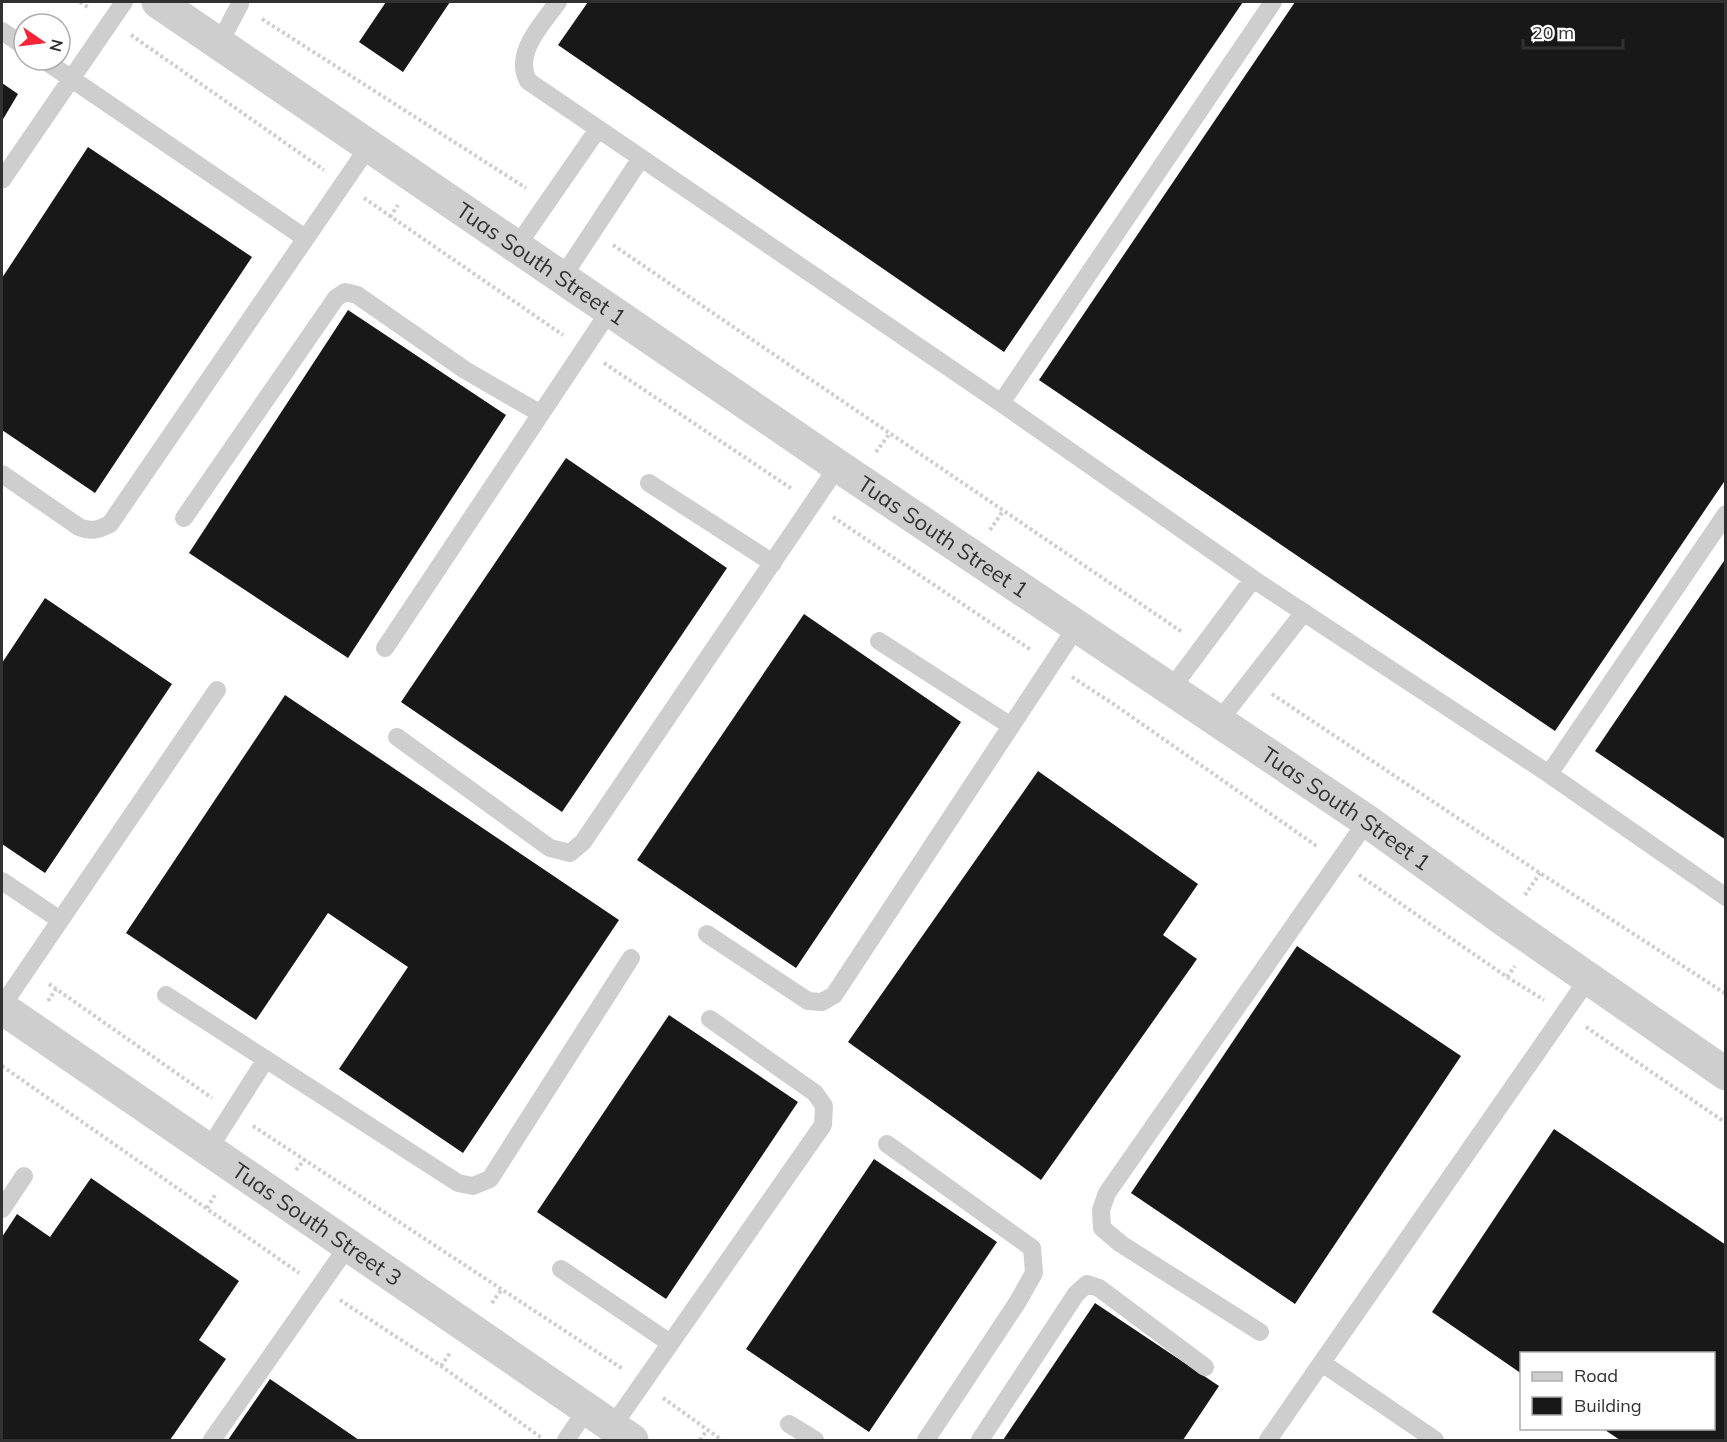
<svg xmlns="http://www.w3.org/2000/svg" width="1727" height="1442" font-family="Mulish,sans-serif">
<rect width="100%" height="100%" fill="#fff"/>
<path fill="#181818" d="M386,2h64l-47,70 -44,-30z
M588,2h655l-239,350 -446,-307z
M1295,2h431v477l-171,252 -516,-351z
M2,83l16,11 -16,27z
M88,147l164,110 -157,236 -93,-63v-152z
M348,310l158,105 -158,243 -159,-105z
M566,458l161,110 -165,244 -161,-110z
M1726,558v282l-131,-89z
M45,598l127,86 -127,189 -43,-29v-181z
M804,614l157,108 -165,246 -159,-108z
M285,695l334,225 -156,233 -124,-84 69,-102 -80,-54 -72,107 -130,-87z
M1038,771l160,113 -35,51 34,24 -156,221 -193,-138z
M1297,946l164,110 -166,248 -164,-111z
M669,1015l129,87 -132,197 -129,-87z
M1554,1129l172,116v195h-106l-18,-12h112v-74h-192v20l-90,-62z
M874,1159l123,83 -128,190 -123,-83z
M91,1178l148,103 -40,59 27,19 -56,81h-168v-203l15,-23 33,23z
M1095,1303l124,83 -36,54h-180z
M270,1379l89,61h-131z"/>
<g fill="none" stroke-linecap="round" stroke-linejoin="round">
<path stroke="#cecece" stroke-width="4" stroke-dasharray="3 3" stroke-linecap="butt" d="M80,2l9,6
M262,19l264,169
M131,35l193,135
M364,198l199,137
M390,217l8,-12
M613,245l569,387
M604,363l188,126
M876,452l14,-19
M833,517l198,133
M990,530l13,-19
M1072,677l40,26 206,144
M1272,694l268,179 186,121
M1359,875l148,102 37,23
M1525,895l15,-22
M1507,977l8,-11
M49,984l163,114
M48,1001l8,-12
M1586,1027l140,96
M2,1066l297,207
M253,1126l370,243
M296,1170l9,-11
M207,1208l8,-13
M340,1300l101,66 101,72
M492,1303l10,-14
M441,1366l9,-13
M663,1398l59,42
M700,1440l7,-10"/>
<path stroke="#cecece" stroke-width="18" d="M558,2c-15,21 -45,51 -30,79l473,322 252,176 296,195 177,123
M2,31l22,15
M219,44l21,-40 -1,-2
M44,60l261,178
M2,180l122,-178
M517,246l81,-117
M562,278l79,-120
M1001,403l272,-401
M2,474l77,53c12,5 19,3 31,-3l259,-378
M649,483l124,80
M184,518l152,-220 9,-6 12,3 108,75 76,44
M879,641l132,85
M385,648l225,-338
M1171,689l82,-110
M1219,721l85,-109
M397,737l153,111 20,5 13,-11 255,-376
M1549,774l177,-260
M2,881l58,39
M707,934l101,67 14,1 12,-7 243,-369
M166,995l292,188 15,3 17,-7 141,-221
M2,1006l215,-316
M887,1144l145,104 2,25 -17,30 -91,137
M208,1150l58,-91
M2,1209l22,-33
M561,1269l109,74
M1260,1332l-139,-88 -19,-16 -1,-18 6,-17 260,-372
M1322,1363l113,77
M789,1424l26,16
M612,1427l211,-302 1,-19 -9,-13 -105,-74
M212,1440l136,-194
M566,1440l21,-31
M980,1440l96,-146 11,-10 12,4 106,79
M1268,1440l320,-461"/>
<g stroke="#cecece" stroke-width="33">
<path id="s1" d="M158,2l680,464 529,355 140,101 219,152"/>
<path id="s2" d="M2,1008l630,432"/>
</g>
</g>
<g text-anchor="middle" stroke-width="6" stroke-linejoin="round" paint-order="stroke">
<g font-size="22" fill="#313131" stroke="#fff">
<text dy="8" stroke="none"><textPath href="#s1" startOffset="464">Tuas South Street 1</textPath></text>
<text dy="8" stroke="none"><textPath href="#s1" startOffset="950">Tuas South Street 1</textPath></text>
<text dy="8" stroke="none"><textPath href="#s1" startOffset="1436">Tuas South Street 1</textPath></text>
<text dy="8" stroke="none"><textPath href="#s2" startOffset="382">Tuas South Street 3</textPath></text>
</g>
</g>
<rect width="1727" height="1442" fill="none" stroke="#313131" stroke-width="6"/>
<rect x="1520" y="1352" width="195" height="78" fill="#ffffff" stroke="#adadad" stroke-width="1.5"/>
<rect x="1532" y="1372" width="30" height="9" fill="#cecece" stroke="#adadad" stroke-width="1.5"/>
<text x="1574" y="1382" font-size="18" fill="#313131">Road</text>
<rect x="1532" y="1397" width="30" height="18" fill="#181818" stroke="#adadad" stroke-width="1.5"/>
<text x="1574" y="1412" font-size="18" fill="#313131">Building</text>
<g transform="translate(42 42) rotate(104)"><circle r="28" fill="#ffffff" stroke="#adadad" stroke-width="1.5"/>
<path d="M0-4.5L10 22L0 15L-10 22Z" fill="#f72437"/>
<text y="-9" font-size="16" font-weight="bold" text-anchor="middle" fill="#313131">N</text>
</g>
<path d="M1523 39v9h100v-9" fill="none" stroke="#313131" stroke-width="3"/>
<text x="1532" y="39" font-size="18" fill="#313131" stroke="#ffffff" stroke-width="4.5" paint-order="stroke">20 m</text>
</svg>
